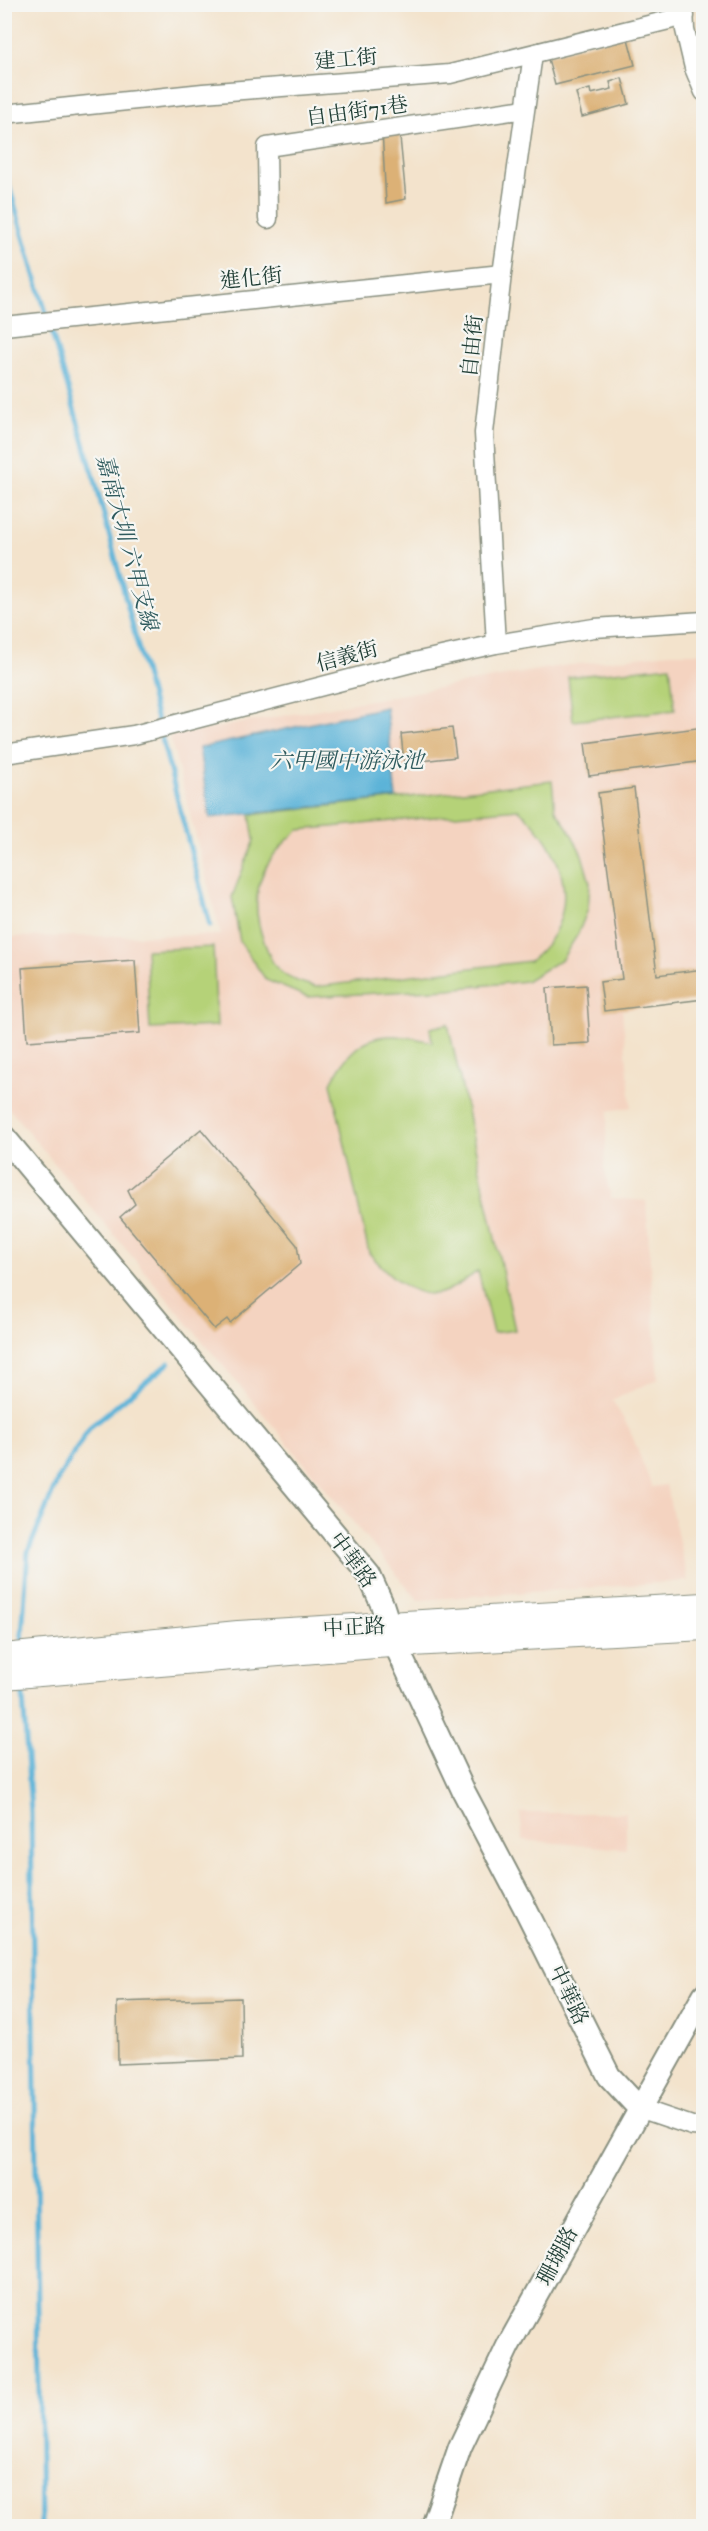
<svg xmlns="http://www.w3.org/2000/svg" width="708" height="2531" font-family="'IM FELL DW Pica','Noto Serif TC',serif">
<rect width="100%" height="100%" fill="#f6f6f2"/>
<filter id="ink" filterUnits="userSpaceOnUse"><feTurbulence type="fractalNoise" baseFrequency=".0167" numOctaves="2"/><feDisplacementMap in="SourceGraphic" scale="12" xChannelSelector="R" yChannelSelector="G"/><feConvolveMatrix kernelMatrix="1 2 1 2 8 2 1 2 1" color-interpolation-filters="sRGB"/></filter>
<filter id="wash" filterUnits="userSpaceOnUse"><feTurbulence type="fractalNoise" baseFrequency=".008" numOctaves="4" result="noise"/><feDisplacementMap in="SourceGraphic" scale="24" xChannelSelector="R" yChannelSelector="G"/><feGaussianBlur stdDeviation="1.35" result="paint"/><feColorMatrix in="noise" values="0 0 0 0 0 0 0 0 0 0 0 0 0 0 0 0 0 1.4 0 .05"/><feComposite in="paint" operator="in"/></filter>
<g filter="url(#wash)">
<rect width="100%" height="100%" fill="#f3e3cc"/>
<path fill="#f4d3c0" d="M670,653h33v346l-81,11 9,97 -23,4 -4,57 7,30 35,3 12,178 -46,21 17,28 23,59 14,-2 22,96 -270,19 -413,-496 -1,-167 217,-2 -51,-199 385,-69z
M520,1813h106v36l-103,-9z"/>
<path fill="#b5d278" stroke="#6a8856" stroke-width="1.5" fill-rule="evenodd" d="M670,666l5,44 -102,11 -5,-44z
M552,781l3,28 16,24 11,22 8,28 -2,26 -10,25 -16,25 -36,22 -77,8 -142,8 -41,-17 -26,-38 -8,-45 22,-57 -4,-25zM518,809c49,41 67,108 12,152l-215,26c-11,-4 -26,-7 -34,-15 -9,-7 -12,-18 -16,-28 -19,-47 -5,-84 34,-114z
M213,947l4,79 -67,3 -4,-79z
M448,1024l67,306 -22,3 -15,-62c-11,7 -23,18 -37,22 -29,7 -55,-21 -72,-40l-38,-170c26,-50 49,-53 101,-41l-2,-14z"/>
<path fill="#5bb3d8" stroke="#3d7886" stroke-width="1.5" d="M386,707l10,91 -186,20 -11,-70z"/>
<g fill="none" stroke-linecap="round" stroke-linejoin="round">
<path stroke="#5bb3d8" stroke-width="5" d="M4,169l92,315 114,441
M21,1649l7,-97 30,-73 32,-52 79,-64
M22,1683l9,129 10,714"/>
</g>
<g id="blocks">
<path fill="#dcb176" d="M627,35l8,30 -80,20 -8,-30z
M622,78l7,26 -47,13 -6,-24 14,-4 1,5 21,-5 -2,-7z
M399,127l7,72 -20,4 -4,-73z
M704,727v34l-115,15 -4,-33z
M452,728l4,29 -52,6 -3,-29z
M634,788l23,187 47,-6v30l-100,12 -4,-29 22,-3 -24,-186z
M135,960l5,73 -113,8 -5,-73z
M586,985l4,58 -39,2 -4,-57z
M201,1129l96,116 3,19 -70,59 -3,-4 -13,10 -94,-112 15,-13 -7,-14z
M241,1998l1,61 -124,5 -1,-62z"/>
</g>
</g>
<g filter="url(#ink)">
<use href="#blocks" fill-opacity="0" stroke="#899080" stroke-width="1.5"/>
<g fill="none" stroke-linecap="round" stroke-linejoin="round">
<g stroke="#899080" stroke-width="21">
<path id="minor" d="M684,7l1,23 9,38 10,24
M4,114l199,-21 247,-19 235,-58
M268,219l-1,-72 258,-38
M4,326l498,-52
M496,644l-12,-211 18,-159 31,-220
M4,754l130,-19 285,-74 77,-17 98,-16 110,-7
M639,2108l53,18 12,1"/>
</g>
<g stroke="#899080" stroke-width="26">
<path id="tertiary" d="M4,1137l365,438 13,29 13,40 69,148 60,114 85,170 30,32
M433,2526l27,-79 48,-101 196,-351"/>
</g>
<g stroke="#899080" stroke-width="28">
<path id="secondary" d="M4,1657l234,-23 466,-28
M4,1676l371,-31 329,-18"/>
</g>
<use href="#minor" stroke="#fff" stroke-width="18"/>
<use href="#tertiary" stroke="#fff" stroke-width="22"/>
<use href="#secondary" stroke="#fff" stroke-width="26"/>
</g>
</g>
<g text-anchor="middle" stroke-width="4.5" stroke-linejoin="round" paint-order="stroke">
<g font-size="21" fill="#1f3d34" stroke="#f6f6f2">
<text transform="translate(346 59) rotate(-5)" y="7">建工街</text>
<text transform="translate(357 111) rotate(-8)" y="7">自由街71巷</text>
<text transform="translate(251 278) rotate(-6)" y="7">進化街</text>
<text transform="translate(472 346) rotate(-84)" y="7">自由街</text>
<text transform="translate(347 656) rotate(-15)" y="7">信義街</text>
<text transform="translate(353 1560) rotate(54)" y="7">中華路</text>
<text transform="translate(354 1627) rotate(-3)" y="7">中正路</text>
<text transform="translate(569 1995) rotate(64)" y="7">中華路</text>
<text transform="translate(557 2256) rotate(-62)" y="7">珊瑚路</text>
</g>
<g font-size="22" font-style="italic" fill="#2e5a5d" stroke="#f6f6f2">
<text transform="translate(128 542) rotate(75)" y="8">嘉南大圳 六甲支線</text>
<text x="347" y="768">六甲國中游泳池</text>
</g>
</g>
<rect width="708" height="2531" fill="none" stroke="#f6f6f2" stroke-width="24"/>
</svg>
